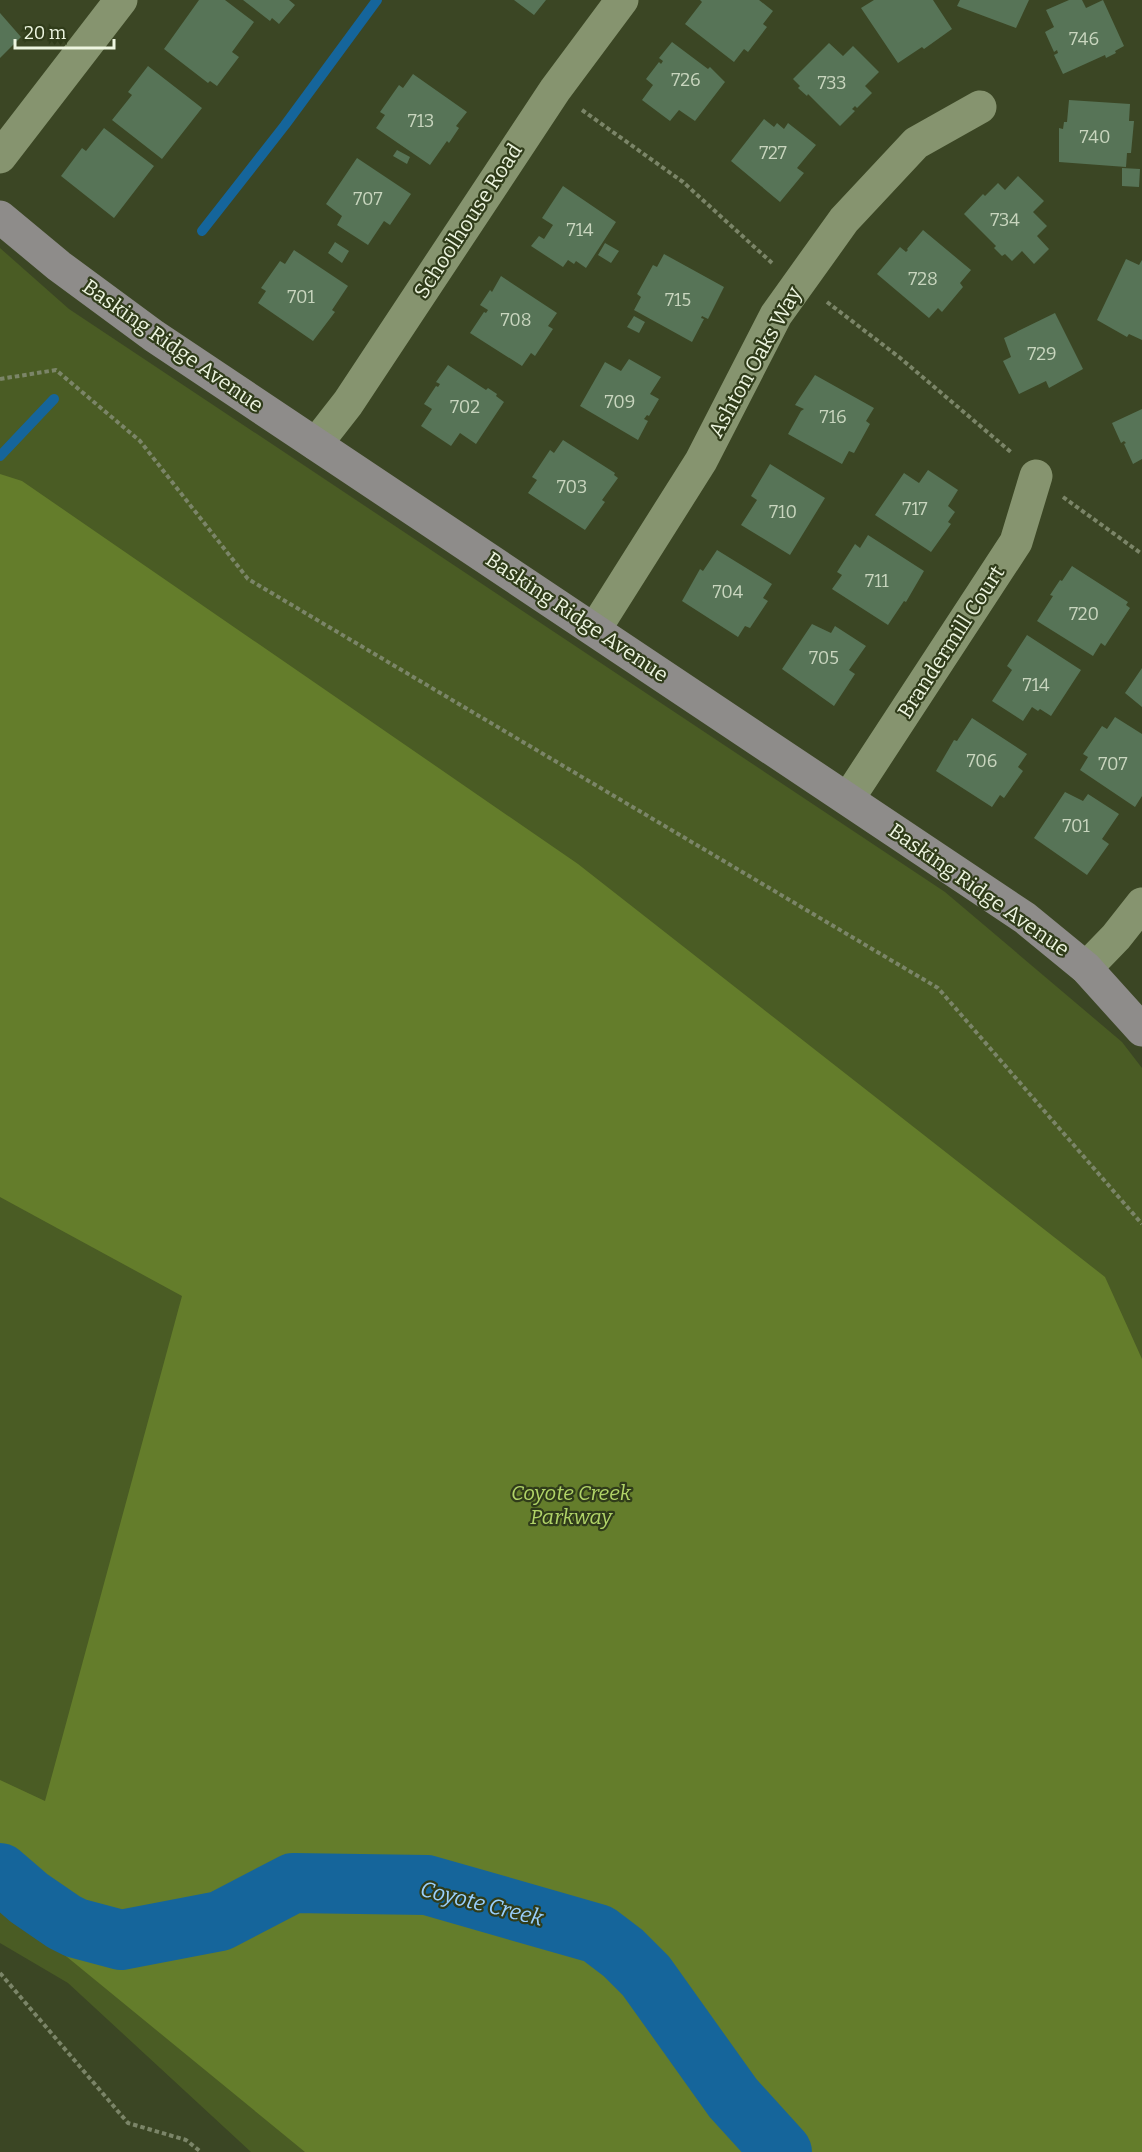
<svg xmlns="http://www.w3.org/2000/svg" width="1142" height="2152" font-family="Bitter,serif">
<rect width="100%" height="100%" fill="#3b4624"/>
<path fill="#4a5c24" d="M0,248l69,61 876,583 177,150 20,26v1084h-891l-183,-169 -68,-40z"/>
<path fill="#647d2b" d="M0,474l22,7 556,383 527,413 37,82v793h-837l-305,-250v-122l45,21 137,-505 -182,-99z"/>
<g fill="none" stroke-linecap="round" stroke-linejoin="round">
<path stroke="#15659b" stroke-width="10" d="M202,231l83,-106 92,-125
M0,456l54,-57"/>
<path stroke="#15659b" stroke-width="60" d="M0,1873l29,25 35,24 12,6 45,12 99,-19 73,-38 134,2 171,49 25,19 23,23 87,122 49,54"/>
</g>
<path fill="#577457" d="M199,0h26l29,22 -22,30 7,5 -22,29 -7,-5 -2,2 -44,-34z
M243,0h46l6,5 -16,19 -7,-6 -2,3z
M514,0h32l-12,15z
M700,0h59l14,11 -10,13 4,3 -19,25 -4,-3 -10,13 -49,-38 17,-22z
M874,0h59l19,29 -28,20 -2,-2 -24,16 -37,-55z
M960,0h69l-13,28 -59,-22z
M1069,0h13l4,8 17,-8 21,46 -9,5 1,2 -10,5 -1,-3 -42,19 -9,-19 4,-2 -1,-3 -3,2 -9,-20 9,-5 -8,-17z
M0,13l21,24 -21,21z
M672,42l36,27 2,-2 15,15 -30,39 -16,-11 -9,11 -28,-21 11,-15 -7,-6 13,-17 2,2 2,-3 -4,-3z
M829,43l14,13 10,-10 26,26 -14,14 7,7 -15,15 -2,-2 -3,3 3,2 -15,15 -32,-32 -1,2 -9,-8 2,-2 -7,-7z
M148,66l54,42 -40,51 -50,-39 20,-25 -4,-3z
M413,74l54,38 -11,14 3,2 -10,15 -2,-2 -17,24 -54,-37 9,-13 -5,-3 19,-27 4,3z
M1069,100l61,4 -1,17h5l-3,32h-4l-1,14 -67,-5v-34l4,1 1,-7h3z
M764,119l10,8 3,-4 7,6 4,-6 28,22 -19,23 7,5 -24,29 -49,-41z
M104,128l50,38 -40,52 -53,-42 21,-28 4,3z
M397,150l13,7 -3,7 -14,-8z
M357,158l54,36 -21,31 -6,-4 -16,24 -31,-20 5,-9 -16,-12z
M1122,168l18,1 -1,18 -17,-1z
M1018,176l26,25 -11,11 14,14 -10,10 12,13 -15,15 -12,-13 -10,10 -7,-7 -3,2 -8,-8 2,-2 -32,-32 19,-20 2,2 13,-13 7,7z
M563,186l53,36 -30,46 -10,-7 -2,3 -6,-4 -5,7 -32,-21 8,-10 5,3 9,-14 -11,-7z
M923,230l48,40 -11,13 3,4 -21,25 -4,-4 -9,10 -52,-44 23,-27 6,5 2,-2 -1,-1z
M335,242l14,9 -7,12 -14,-10z
M605,243l14,8 -8,12 -13,-8z
M294,250l54,36 -16,24 3,2 -22,29 -55,-38 8,-12 -5,-3 19,-27 5,3z
M664,254l60,33 -16,32 -6,-3 -1,2 3,1 -12,23 -58,-32 7,-13 -4,-3 16,-29 4,2z
M1126,259l13,6 3,-5v80l-13,-6 -2,3 -30,-17z
M501,276l56,37 -9,13 5,3 -18,27 -4,-3 -9,13 -52,-33 14,-21 2,1 2,-3 -8,-5 10,-15 2,2z
M1055,313l28,56 -34,19 -3,-7 -27,13 -16,-33 8,-4 -7,-19z
M634,316l11,6 -6,11 -12,-6z
M629,359l32,18 -11,17 9,5 -10,17 -2,-1 -3,4 4,2 -10,19 -58,-34 25,-44 16,9z
M448,365l38,25 2,-2 9,6 -1,2 8,6 -28,42 -16,-11 -9,13 -30,-20 11,-17 -8,-5 12,-18 2,1 2,-3 -4,-2z
M815,375l59,33 -8,13 4,3 -16,29 -5,-2 -7,13 -54,-30 13,-23 3,-2 -9,-4z
M1142,409v50l-9,5 -9,-20 2,-1 -2,-2 -3,2 -9,-20z
M563,440l52,33 -1,2 4,3 -16,22 3,2 -20,28 -57,-37 9,-13 -5,-3 18,-27 4,3z
M770,464l55,34 -35,57 -49,-30 16,-25 -6,-4z
M928,470l30,20 -10,16 7,6 -7,10 3,2 -20,28 -56,-37 29,-42 15,10z
M868,535l56,36 -18,31 -2,-1 -16,24 -56,-36 10,-14 -5,-3 18,-28 5,4z
M717,550l55,34 -9,14 5,3 -18,27 -5,-2 -7,11 -56,-36 18,-32 3,2z
M1072,566l56,36 -2,3 4,3 -25,38 -4,-3 -8,13 -56,-35 16,-25 -3,-1 10,-15 2,1z
M812,624l19,9 4,-7 31,20 -17,24 6,4 -21,32 -52,-37z
M1027,635l54,35 -30,46 -11,-7 -2,2 -6,-4 -9,14 -31,-20 20,-31 -5,-4z
M1142,668v39l-17,-14z
M1115,717l27,17v62l-7,11 -55,-37 8,-13 -5,-3 19,-28 5,3z
M972,718l55,36 -9,13 5,4 -19,27 -4,-3 -8,12 -56,-36 18,-31 3,1z
M1065,792l18,9 5,-7 31,20 -17,25 7,5 -22,31 -53,-37z"/>
<g fill="none" stroke-linecap="round" stroke-linejoin="round">
<path stroke="#7b8568" stroke-width="4" stroke-dasharray="4.5 3" stroke-linecap="butt" d="M582,110l101,72 89,81
M827,302l72,55 113,96
M0,379l56,-9 84,71 108,138 690,409 204,236
M1063,497l79,57
M0,1973l128,150 58,17 15,12"/>
<path stroke="#86946f" stroke-width="33" d="M0,157l121,-157
M316,444l32,-41 207,-313 67,-90
M595,629l106,-168 75,-146 68,-95 72,-77 64,-36
M848,799l168,-257 20,-66
M1086,968l30,-31 26,-33"/>
<path stroke="#8e8c8a" stroke-width="33" d="M0,217l59,49 95,70 871,582 61,50 56,62"/>
</g>
<g text-anchor="middle" stroke-width="4.5" stroke-linejoin="round" paint-order="stroke">
<g font-size="18" fill="#c8d5be">
<text x="1084" y="45">746</text>
<text x="686" y="86">726</text>
<text x="832" y="89">733</text>
<text x="421" y="127">713</text>
<text x="1095" y="143">740</text>
<text x="773" y="159">727</text>
<text x="368" y="205">707</text>
<text x="1005" y="226">734</text>
<text x="580" y="236">714</text>
<text x="923" y="285">728</text>
<text x="301" y="303">701</text>
<text x="678" y="306">715</text>
<text x="516" y="326">708</text>
<text x="1042" y="360">729</text>
<text x="620" y="408">709</text>
<text x="465" y="413">702</text>
<text x="833" y="423">716</text>
<text x="572" y="493">703</text>
<text x="915" y="515">717</text>
<text x="783" y="518">710</text>
<text x="877" y="587">711</text>
<text x="728" y="598">704</text>
<text x="1084" y="620">720</text>
<text x="824" y="664">705</text>
<text x="1036" y="691">714</text>
<text x="982" y="767">706</text>
<text x="1113" y="770">707</text>
<text x="1076" y="832">701</text>
</g>
<g font-size="21" fill="#edf5e0" stroke="#303c1a">
<text transform="translate(468 221) rotate(-57)" y="7">Schoolhouse Road</text>
<text transform="translate(173 346) rotate(35)" y="7">Basking Ridge Avenue</text>
<text transform="translate(755 362) rotate(-61)" y="7">Ashton Oaks Way</text>
<text transform="translate(577 617) rotate(34)" y="7">Basking Ridge Avenue</text>
<text transform="translate(951 642) rotate(-57)" y="7">Brandermill Court</text>
<text transform="translate(979 890) rotate(35)" y="7">Basking Ridge Avenue</text>
</g>
<g font-size="21" font-style="italic" fill="#b1d468" stroke="#303c1a">
<text x="571" y="1500">Coyote Creek<tspan x="571" dy="24">Parkway</tspan></text>
</g>
<g font-size="22" font-style="italic" fill="#9ad0fe" stroke="#303c1a">
<text transform="translate(482 1903) rotate(14)" y="8">Coyote Creek</text>
</g>
</g>
<path d="M15 39v9h99v-9" fill="none" stroke="#edf5e0" stroke-width="3"/>
<text x="24" y="39" font-size="18" fill="#edf5e0" stroke="#303c1a" stroke-width="4.5" paint-order="stroke">20 m</text>
</svg>
